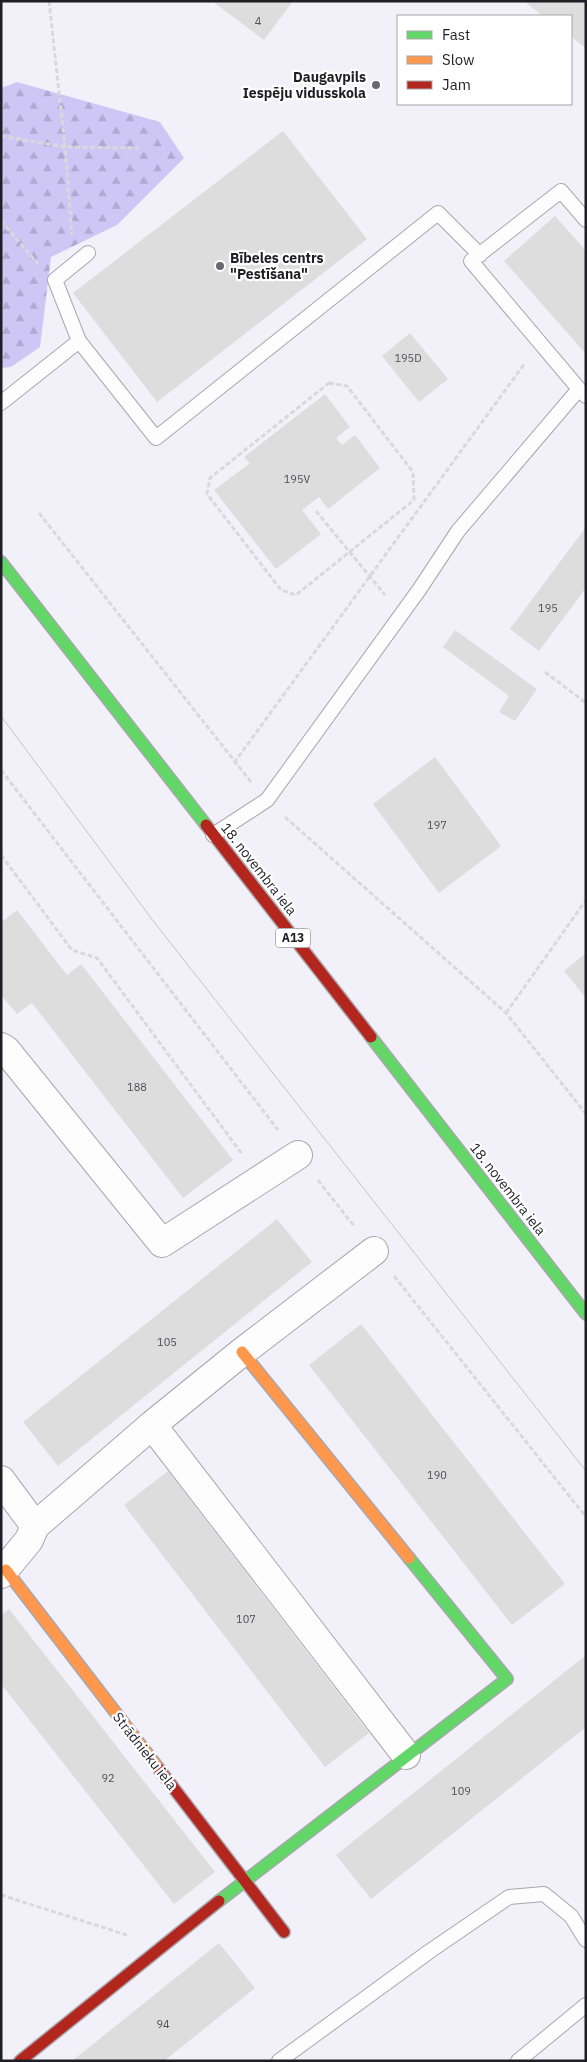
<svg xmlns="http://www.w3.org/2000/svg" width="587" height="2062" font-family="'IBM Plex Sans',sans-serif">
<defs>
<pattern id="forest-firs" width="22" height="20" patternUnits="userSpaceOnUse" patternTransform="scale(1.25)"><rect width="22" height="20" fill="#cec7f5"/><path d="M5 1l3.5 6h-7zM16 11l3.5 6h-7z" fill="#b0aad2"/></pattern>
</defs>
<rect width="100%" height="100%" fill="#f2f1fa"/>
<path fill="url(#forest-firs)" d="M17,82l143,40 24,36 -67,67 -66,32 -11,90 -29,20 -10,1v-280z"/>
<path fill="#ddd" d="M212,1h81l-29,39z
M524,1h62v47l-15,-11v-21h-28z
M283,131l84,108 -210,163 -84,-109z
M555,216l31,35v103l-82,-93z
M410,333l38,46 -29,23 -37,-46z
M325,394l25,33 -14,11 6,7 13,-10 25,33 -52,41 -9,-12 -17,13 19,24 -45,35 -62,-79 36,-27 -6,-6z
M586,527v61l-47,63 -29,-22z
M455,630l82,59 -22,32 -16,-9 10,-16 -66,-49z
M435,757l66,89 -62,47 -66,-89z
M17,910l50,65 14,-11 152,196 -50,38 -151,-195 -15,11 -16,-19v-76l2,2z
M586,953v45l-22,-27z
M277,1219l35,43 -254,204 -35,-44z
M361,1324l204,260 -53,41 -203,-260z
M168,1471l201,262 -44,34 -201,-262z
M9,1609l206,263 -41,32 -173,-220v-69z
M586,1655v72l-215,172 -35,-44z
M219,1943l36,45 -91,73h-92z"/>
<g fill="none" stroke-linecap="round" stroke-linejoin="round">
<g stroke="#a8a7ae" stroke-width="16">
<path id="lane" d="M79,341l77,97 282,-225 42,42
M579,389l-108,-128 90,-70 25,29
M1,403l78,-62 -24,-61 33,-27
M213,835l54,-35 152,-210 39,-59 121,-142 7,7
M279,2061l151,-110 79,-54 35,-3 27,22 15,24
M518,2061l68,-56"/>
</g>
<g stroke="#a8a7ae" stroke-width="30">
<path id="street" d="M1,1047l5,3 156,193 136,-88
M152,1425l254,330
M1,1480l34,46
M1,1574l28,-34 6,-14 117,-101 90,-73 132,-101"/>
</g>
<g stroke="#a8a7ae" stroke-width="14">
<path id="fast" d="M1,562l205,263
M371,1037l215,277
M219,1901l288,-222 -98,-121"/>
</g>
<g stroke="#a8a7ae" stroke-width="14">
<path id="slow" d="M242,1352l167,206
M6,1570l153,199"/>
</g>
<g stroke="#a8a7ae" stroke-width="14">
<path id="jam" d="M206,825l165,212
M159,1769l125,163
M20,2061l199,-160"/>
</g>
<path stroke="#d9d9db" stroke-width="3" stroke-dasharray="5 2.5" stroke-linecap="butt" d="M49,1l16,146 7,88
M1,136l64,11 74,1
M1,221l37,43
M329,383l18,3 66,86 1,28 -118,95 -15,-5 -74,-96 3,-16z
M316,511l69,84
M39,513l212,269
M545,672l41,31
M234,763l291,-400
M1,770l277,360
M285,817l221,196 80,101
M1,855l71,95 25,8 145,196
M506,1013l80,-113
M318,1180l36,46
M394,1276l192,241
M1,1895l126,40"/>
<use href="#lane" stroke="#fdfdfe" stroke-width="14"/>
<use href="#street" stroke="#fdfdfe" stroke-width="28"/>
<use href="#fast" stroke="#63d668" stroke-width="11"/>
<use href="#slow" stroke="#ff974d" stroke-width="11"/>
<use href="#jam" stroke="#b3261e" stroke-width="11"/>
<path stroke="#c4c4c7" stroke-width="1" d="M1,716l153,206 432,549"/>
</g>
<g fill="#696870" stroke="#fff" stroke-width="2">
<circle cx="376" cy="85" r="5"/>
<circle cx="220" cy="266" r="5"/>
</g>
<g text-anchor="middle" stroke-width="4.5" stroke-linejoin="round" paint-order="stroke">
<g font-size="11" fill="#4e4e53">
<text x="258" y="25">4</text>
<text x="408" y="362">195D</text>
<text x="297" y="483">195V</text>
<text x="548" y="612">195</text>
<text x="437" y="829">197</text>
<text x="137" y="1091">188</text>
<text x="167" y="1346">105</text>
<text x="437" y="1479">190</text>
<text x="246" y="1623">107</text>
<text x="108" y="1782">92</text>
<text x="461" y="1795">109</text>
<text x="163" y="2028">94</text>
</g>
<rect fill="#fff" stroke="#626266" stroke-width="1" x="275.5" y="928.5" width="35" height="19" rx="4"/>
<g font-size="12" font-weight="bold" fill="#1f1e25">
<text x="293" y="942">A13</text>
</g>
<g font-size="14" font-weight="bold" fill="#1f1e25" stroke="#fff" text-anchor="end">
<text x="366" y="82">Daugavpils<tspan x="366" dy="16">Iespēju vidusskola</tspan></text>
<text x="230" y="263" text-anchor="start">Bībeles centrs<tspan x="230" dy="16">"Pestīšana"</tspan></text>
</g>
<g font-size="14" fill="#1f1e25" stroke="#fff">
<text transform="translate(259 869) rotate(52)" y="5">18. novembra iela</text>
<text transform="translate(508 1189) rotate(52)" y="5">18. novembra iela</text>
<text transform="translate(145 1751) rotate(52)" y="5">Strādnieku iela</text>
</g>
</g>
<rect width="587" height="2062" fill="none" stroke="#1f1e25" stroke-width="5"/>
<rect x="397" y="15" width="175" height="90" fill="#ffffff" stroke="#a5a5a8"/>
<rect x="407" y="31" width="25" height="8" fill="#63d668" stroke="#a5a5a8"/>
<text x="442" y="40" font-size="15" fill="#1f1e25">Fast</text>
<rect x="407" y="56" width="25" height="8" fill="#ff974d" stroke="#a5a5a8"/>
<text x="442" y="65" font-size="15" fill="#1f1e25">Slow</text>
<rect x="407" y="81" width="25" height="8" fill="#b3261e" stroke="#a5a5a8"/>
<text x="442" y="90" font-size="15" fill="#1f1e25">Jam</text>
</svg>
